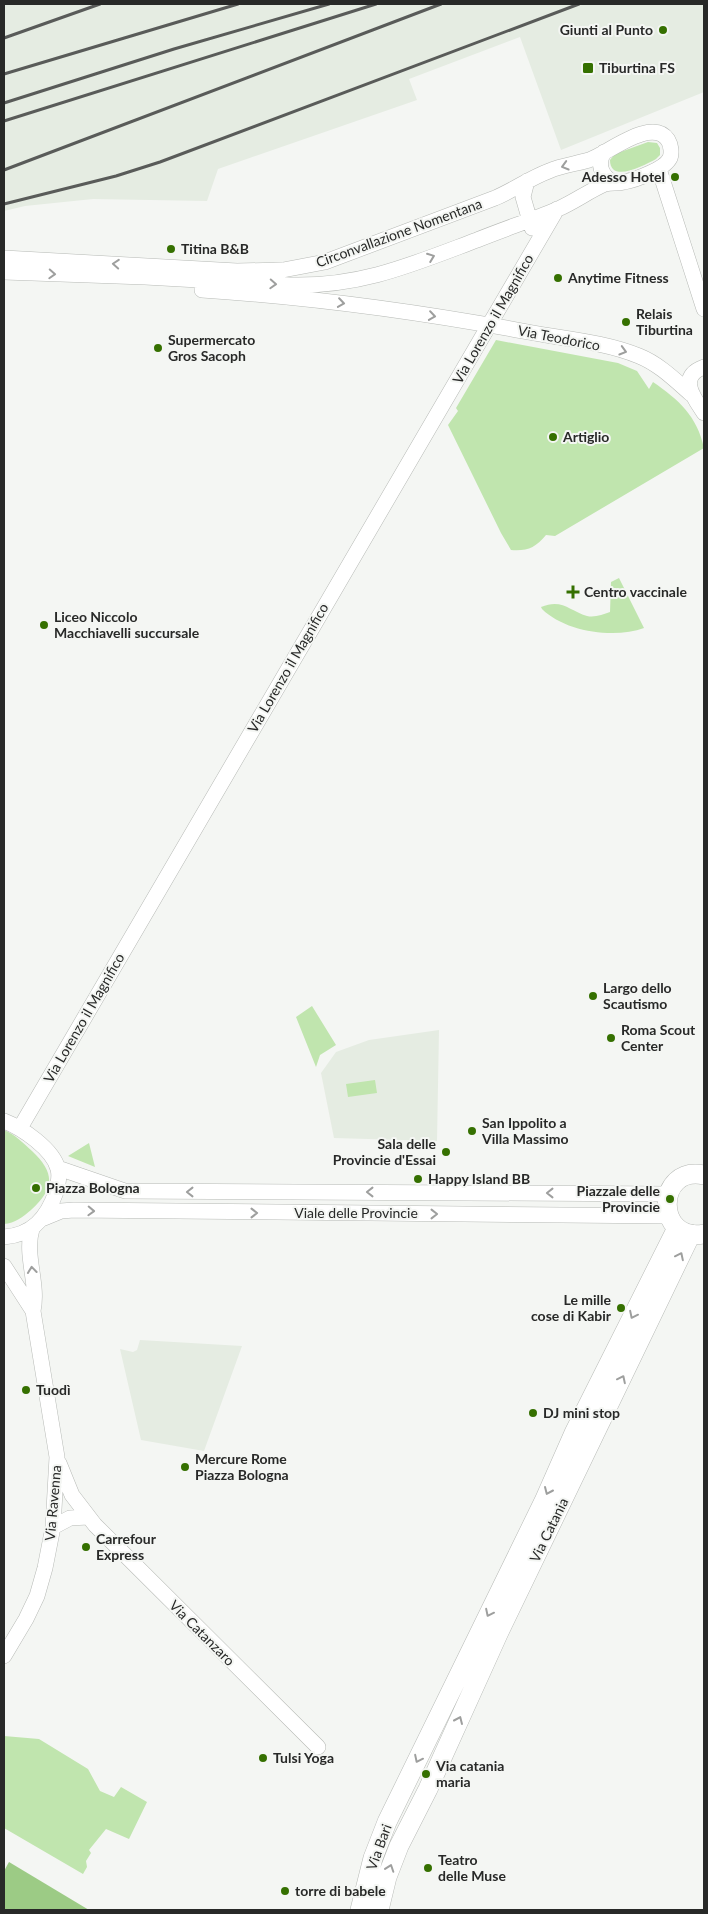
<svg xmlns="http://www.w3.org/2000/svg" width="708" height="1914" font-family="Lato,sans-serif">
<rect width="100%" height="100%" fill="#f4f6f3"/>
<path fill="#e5ece2" d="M4,4h700v88l-143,58 -41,-113 -111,42 8,21 -199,69 -11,32 -114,-2 -68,7 -21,5z
M439,1030l-2,111 -103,-3 -13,-65 15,-21 33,-12z
M140,1340l102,6 -38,105 -63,-11 -21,-91 13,3 4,-2z"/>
<path fill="#c0e5ae" d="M648,142l9,1 3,5v7l-4,4c-11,6 -46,25 -46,1l5,-6z
M496,340l122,23 19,8 12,18 4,-7c26,18 44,34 51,66l-149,88 -9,-1c-11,13 -18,16 -35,15l-10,-17 -53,-108 10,-14 -2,-3z
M619,578l25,50c-29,11 -79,4 -102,-19l-1,-2c21,-9 29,4 46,9 8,2 16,-2 23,-4l1,-30z
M312,1006l24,39 -16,10 -4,12 -20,-50z
M375,1080l2,13 -29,4 -2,-13z
M4,1130c12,5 19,13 28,21 23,22 23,37 -1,59 -8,7 -16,13 -27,14z
M89,1143l6,24 -27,-11z
M4,1736l35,3 49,30 12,22 14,6 7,-10 26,15 -18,37 -23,-10 -17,21 2,3 -5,8 1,6 -4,7 -79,-46z"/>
<path fill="#9ccb85" d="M9,1862l80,48h-85v-39z"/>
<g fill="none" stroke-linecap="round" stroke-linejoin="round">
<g stroke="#b7bab6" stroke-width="16">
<path id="minor" d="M604,152c-7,12 -3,24 9,30
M659,169l45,140
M527,181l-4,16 9,31
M4,258l233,13 46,-1 42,-8 170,-64c19,-8 35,-20 54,-27 13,-6 27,-7 40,-11 18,-6 63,-44 79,-20 3,5 4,13 2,18 -5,11 -35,22 -46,24 -7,2 -12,0 -19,2 -16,7 -31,18 -47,25 -26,11 -54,20 -81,31 -64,24 -116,47 -187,45l-145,-8 -141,-5
M202,290c109,7 219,22 326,42 37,7 77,10 111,24 20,8 36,24 52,38
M704,367c-27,10 -10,31 0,46
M4,1121c18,7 49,28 54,48 2,7 0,16 -2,23 -9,26 -24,43 -52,45
M20,1128l537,-919
M58,1168l67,23 543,3
M44,1218l17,-7 13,-1 595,6
M4,1266l29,45
M59,1463l13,32 23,30 223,222
M53,1527l17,-9 18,-1
M4,1656l22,-37 11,-23 8,-28 8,-41 4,-70 -24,-146c6,-27 -9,-56 -1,-82"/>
</g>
<g stroke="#b7bab6" stroke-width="20">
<path id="major" d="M704,1175c-49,-10 -49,68 0,59
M360,1910l13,-52 14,-36 157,-321 30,-68 103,-205
M379,1910l8,-33 12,-31 29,-57 71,-157 192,-398"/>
</g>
<use href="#minor" stroke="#fff" stroke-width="15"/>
<use href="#major" stroke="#fff" stroke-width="19"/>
<path stroke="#595b59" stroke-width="3" d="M4,38l96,-34
M4,74l234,-70
M4,103l170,-54 155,-45
M4,121l372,-117
M4,170l437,-166
M4,204l112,-28 44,-14 419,-158"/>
</g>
<defs><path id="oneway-chevron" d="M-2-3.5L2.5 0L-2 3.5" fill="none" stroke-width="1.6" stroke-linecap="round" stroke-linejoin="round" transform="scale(1.25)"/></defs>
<g stroke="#9e9f9e">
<use href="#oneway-chevron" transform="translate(565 166) rotate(164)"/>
<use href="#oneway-chevron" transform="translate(431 257) rotate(-21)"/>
<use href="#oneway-chevron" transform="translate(116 264) rotate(-176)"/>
<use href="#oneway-chevron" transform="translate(52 274) rotate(3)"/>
<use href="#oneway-chevron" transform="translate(273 284) rotate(3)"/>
<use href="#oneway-chevron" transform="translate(341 303) rotate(8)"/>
<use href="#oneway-chevron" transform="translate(432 316) rotate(8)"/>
<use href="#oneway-chevron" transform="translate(623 351) rotate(16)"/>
<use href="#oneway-chevron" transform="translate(190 1192) rotate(-180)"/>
<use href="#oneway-chevron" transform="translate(370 1192) rotate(-180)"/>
<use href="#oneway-chevron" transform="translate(550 1193) rotate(-180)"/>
<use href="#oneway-chevron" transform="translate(91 1211) rotate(2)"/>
<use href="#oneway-chevron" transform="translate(254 1213)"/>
<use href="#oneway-chevron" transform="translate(434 1214)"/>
<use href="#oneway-chevron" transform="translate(680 1256) rotate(-64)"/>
<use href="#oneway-chevron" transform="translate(32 1270) rotate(-96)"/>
<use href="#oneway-chevron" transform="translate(633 1315) rotate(116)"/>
<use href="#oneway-chevron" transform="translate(622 1379) rotate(-64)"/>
<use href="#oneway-chevron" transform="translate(548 1491) rotate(114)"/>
<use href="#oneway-chevron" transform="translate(489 1613) rotate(116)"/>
<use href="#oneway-chevron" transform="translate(459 1720) rotate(-66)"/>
<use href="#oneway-chevron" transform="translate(418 1759) rotate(116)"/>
<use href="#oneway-chevron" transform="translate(390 1868) rotate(-71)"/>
</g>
<g fill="#357000" stroke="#f4f6f3" stroke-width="2">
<circle cx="663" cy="30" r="5"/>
<rect x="582" y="62" width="12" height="12" rx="2.5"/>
<circle cx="675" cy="177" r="5"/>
<circle cx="171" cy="249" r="5"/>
<circle cx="558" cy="278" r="5"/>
<circle cx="626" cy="322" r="5"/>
<circle cx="158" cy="348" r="5"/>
<circle cx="553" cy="437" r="5"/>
<path d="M570.5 584.5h5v5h5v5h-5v5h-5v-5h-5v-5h5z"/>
<circle cx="44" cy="625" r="5"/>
<circle cx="593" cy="996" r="5"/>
<circle cx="611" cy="1038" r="5"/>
<circle cx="472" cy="1131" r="5"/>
<circle cx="446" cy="1152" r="5"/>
<circle cx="418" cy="1179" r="5"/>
<circle cx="36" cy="1188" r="5"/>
<circle cx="670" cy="1199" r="5"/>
<circle cx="621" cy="1308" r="5"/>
<circle cx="26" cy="1390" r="5"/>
<circle cx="533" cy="1413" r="5"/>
<circle cx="185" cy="1467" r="5"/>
<circle cx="86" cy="1547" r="5"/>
<circle cx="263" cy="1758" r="5"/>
<circle cx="426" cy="1774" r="5"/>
<circle cx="428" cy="1868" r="5"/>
<circle cx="285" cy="1891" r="5"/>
</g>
<g text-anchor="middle" stroke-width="4" stroke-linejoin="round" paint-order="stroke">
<g font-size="14" font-weight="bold" fill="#282928" stroke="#f4f6f3" text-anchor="start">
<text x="653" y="35" text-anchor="end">Giunti al Punto</text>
<text x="599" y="73">Tiburtina FS</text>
<text x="665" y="182" text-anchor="end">Adesso Hotel</text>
<text x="181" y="254">Titina B&amp;B</text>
<text x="568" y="283">Anytime Fitness</text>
<text x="636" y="319">Relais<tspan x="636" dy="16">Tiburtina</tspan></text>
<text x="168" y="345">Supermercato<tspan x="168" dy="16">Gros Sacoph</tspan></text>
<text x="563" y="442">Artiglio</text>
<text x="584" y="597">Centro vaccinale</text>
<text x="54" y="622">Liceo Niccolo<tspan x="54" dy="16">Macchiavelli succursale</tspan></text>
<text x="603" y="993">Largo dello<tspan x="603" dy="16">Scautismo</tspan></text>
<text x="621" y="1035">Roma Scout<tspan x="621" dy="16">Center</tspan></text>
<text x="482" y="1128">San Ippolito a<tspan x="482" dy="16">Villa Massimo</tspan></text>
<text x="436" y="1149" text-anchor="end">Sala delle<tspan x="436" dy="16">Provincie d'Essai</tspan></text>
<text x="428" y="1184">Happy Island BB</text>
<text x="46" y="1193">Piazza Bologna</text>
<text x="660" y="1196" text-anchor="end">Piazzale delle<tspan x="660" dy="16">Provincie</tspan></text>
<text x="611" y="1305" text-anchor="end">Le mille<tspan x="611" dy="16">cose di Kabir</tspan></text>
<text x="36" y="1395">Tuodì</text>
<text x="543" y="1418">DJ mini stop</text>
<text x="195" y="1464">Mercure Rome<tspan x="195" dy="16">Piazza Bologna</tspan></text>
<text x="96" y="1544">Carrefour<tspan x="96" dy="16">Express</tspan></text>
<text x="273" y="1763">Tulsi Yoga</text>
<text x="436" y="1771">Via catania<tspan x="436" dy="16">maria</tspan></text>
<text x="438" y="1865">Teatro<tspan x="438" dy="16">delle Muse</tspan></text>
<text x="295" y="1896">torre di babele</text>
</g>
<g font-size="14" fill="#282928" stroke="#f4f6f3">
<text transform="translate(399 233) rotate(-20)" y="5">Circonvallazione Nomentana</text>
<text transform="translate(493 319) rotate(-60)" y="5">Via Lorenzo il Magnifico</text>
<text transform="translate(559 338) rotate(11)" y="5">Via Teodorico</text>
<text transform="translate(288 668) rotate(-60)" y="5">Via Lorenzo il Magnifico</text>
<text transform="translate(84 1018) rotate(-60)" y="5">Via Lorenzo il Magnifico</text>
<text x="356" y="1218">Viale delle Provincie</text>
<text transform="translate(53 1503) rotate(-85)" y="5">Via Ravenna</text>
<text transform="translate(549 1530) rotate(-64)" y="5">Via Catania</text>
<text transform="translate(202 1633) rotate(45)" y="5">Via Catanzaro</text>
<text transform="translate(379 1847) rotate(-70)" y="5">Via Bari</text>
</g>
</g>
<rect width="708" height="1914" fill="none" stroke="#282928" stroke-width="10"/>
</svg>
